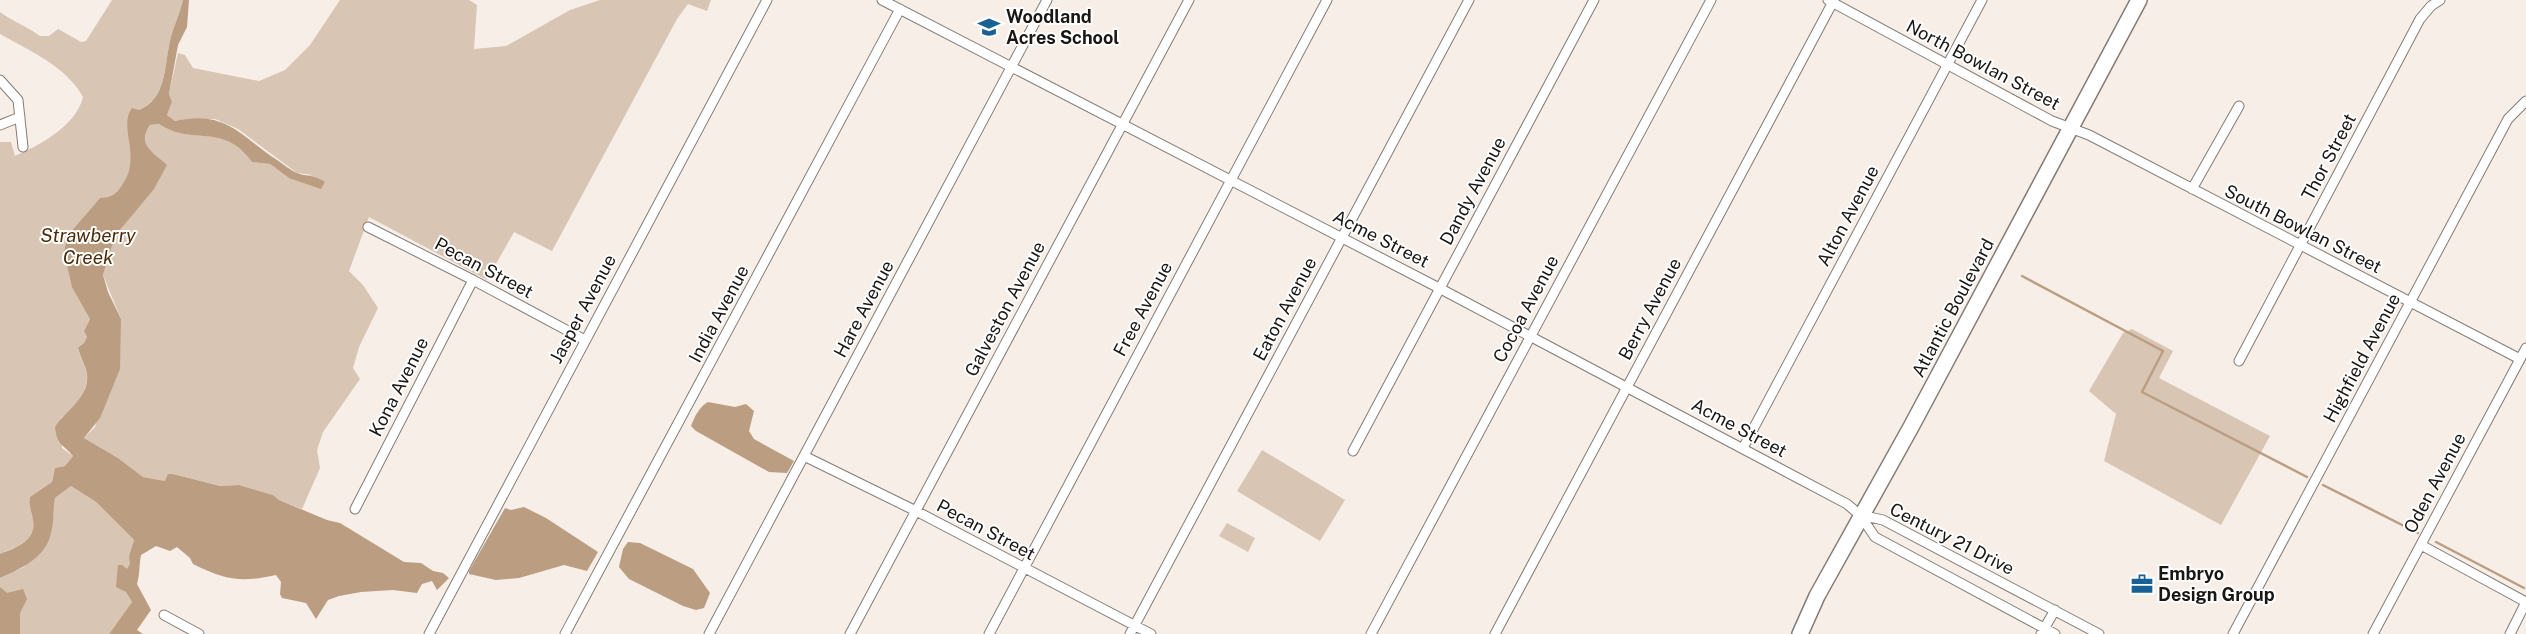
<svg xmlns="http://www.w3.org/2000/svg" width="2526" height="634" font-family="'Public Sans',sans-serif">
<rect width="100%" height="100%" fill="#f6eee7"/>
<path fill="#d9c5b4" d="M112,0h71c-3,14 -10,27 -13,41 -6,26 -3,56 -31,69 -3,10 -9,21 -10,30 0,5 3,11 3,16 0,20 -11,41 -32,42l-32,37 22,84 -6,12 3,6 -3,6 -6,6c2,8 8,18 9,26 1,18 -14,33 -26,43l1,30 11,8 -8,10 -10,2 -3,14 -22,15c-2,8 2,15 3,23 4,21 -18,27 -33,34v-412h11l4,14c25,-11 61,-30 68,-59 -17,-31 -53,-46 -83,-63v-22c13,10 27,14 40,24h9l9,-7 23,13 5,-1z
M340,0h129l8,5 -3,44 32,-3 64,-36 30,-10h111l-4,11 -19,-7 -11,15 -125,232 -38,-19 -27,48 -118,-63 -20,54 14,14 15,23 -19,39 -6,21 7,11 -37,53 -6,18 3,18 -18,41 -23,-9 -6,-5 -34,-10 -19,1 -47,-12 -8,7 -22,-4 -25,-19 -34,-20 11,-11 24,-91 2,-17 -18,-44 9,-29 7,-15 12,-16 27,-58c-13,-7 -17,-19 -8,-32l9,-1c34,23 64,-4 93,38l18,2 19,14 24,-3 -16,-2 -59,-44 -23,-10h-28l-12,2 -8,-6 5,-13 -3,-8 9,-41 7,2 8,13 66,13 26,-11 25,-25z
M2132,329l41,22 -14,27 111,58 -49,89 -117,-64 12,-47 -27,-23 34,-58z
M1262,450l83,50 -25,41 -83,-50z
M71,486l25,16 38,38 -5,16 2,8c-8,11 -6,27 1,38l-23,32h-109v-56l24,-11 29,-49 2,-20z
M1227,523l28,15 -7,14 -29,-16z"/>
<path fill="#bb9d82" d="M183,0h6l-2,27 -9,18 -9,49 3,8 -5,13 8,6c51,-11 64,14 102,39 6,4 13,10 20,13 11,4 15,1 28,9l-4,7 -32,-11 -19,-14 -18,-2c-29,-41 -59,-15 -93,-38l-9,1c-14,20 4,28 17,40l-13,24 -35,42 -7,15 -9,29 5,17 13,27 -1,50 -20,49 -16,20 34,20 25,19 22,4 3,-7h5l47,12 19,-1 34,10 6,5 48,20 13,3 64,39 17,1 12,8 10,2 6,5 -12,12 -5,-9 -10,3 -5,9 -24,-3 -32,2 -22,4 -11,4 -12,19 -10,-16 -24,-5 -2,-4 1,-12 -5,-7c-36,8 -50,5 -83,-11l-3,-6 -13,-11 -7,4 -14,-5 -15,9c-2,10 -1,19 -4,29l14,26 -14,20 6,4h-34l23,-32 -6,-10 -10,-5 2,-22h4l5,4 3,-5 -1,-8 5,-16 -38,-38 -25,-16 -16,12c-2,12 -1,24 -4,35 -5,25 -31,36 -51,45v-24c15,-6 37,-13 33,-34 -1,-8 -5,-15 -3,-23l22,-15 3,-14 10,-2 8,-10c-10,-12 -16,-10 -18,-29 10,-16 35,-30 32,-53 -1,-8 -7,-17 -9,-26l6,-5 3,-6 -3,-6 6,-12 -18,-32 -8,-35 4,-17 32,-37c12,-1 18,-5 24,-16 17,-27 -6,-56 8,-74l7,2c28,-12 25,-43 31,-69 3,-14 10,-27 13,-41z
M708,402l27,5 11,-3 8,7 -5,20 5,8 40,22 -7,12 -18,-1 -73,-41 -5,-5c4,-10 8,-19 17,-24z
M524,507l22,11 52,34 -11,19 -23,-6 -45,13 -23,2 -27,-6v-3l36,-63 6,2z
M628,542l12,1 53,26 17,24 -6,15 -8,2 -13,-4 -54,-27 -10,-12 4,-18z
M0,587l7,6 16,-4 4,10 -7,14v21h-20z"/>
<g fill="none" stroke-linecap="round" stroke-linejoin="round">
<path stroke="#bb9d82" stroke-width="2.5" d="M2022,276l141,75 -21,41 165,85
M2323,485l95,48
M2436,542l88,46"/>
<g stroke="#837c76" stroke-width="11">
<path id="minor" d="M882,0l557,288 408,216 13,11 15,22 180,97
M1828,0l224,121 37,14 431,224
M0,80l18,20 5,47
M0,125l20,-8
M2192,189l47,-83
M368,227l105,53 112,60
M2239,361l181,-342 11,-13 9,-6
M1743,448l239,-448
M1353,451l241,-451
M804,456l112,55 235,123
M355,509l118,-229
M1860,515l23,5 216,114
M2421,545l105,57
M164,615l35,19
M429,634l338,-634
M565,634l335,-625
M709,634l338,-634
M850,634l339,-634
M989,634l338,-634
M1130,634l339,-634
M1371,634l340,-634
M1495,634l339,-634
M2041,634l14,-24
M2233,634l275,-515 18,-18
M2373,634l153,-286
M2510,634l16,-32"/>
</g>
<g stroke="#837c76" stroke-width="18">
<path id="primary" d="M1800,634l17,-38 94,-169 228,-427"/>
</g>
<use href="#minor" stroke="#fff" stroke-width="9"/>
<use href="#primary" stroke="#fff" stroke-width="15"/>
</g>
<defs>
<g id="school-bare" transform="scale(1.725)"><path d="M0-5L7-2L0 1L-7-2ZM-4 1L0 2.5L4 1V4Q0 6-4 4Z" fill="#186195" stroke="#fff" stroke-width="2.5" paint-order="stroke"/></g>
<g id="office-bare" transform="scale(1.725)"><path d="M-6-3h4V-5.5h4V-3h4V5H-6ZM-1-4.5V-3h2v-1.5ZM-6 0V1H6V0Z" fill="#186195" stroke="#fff" stroke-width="2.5" paint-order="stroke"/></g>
</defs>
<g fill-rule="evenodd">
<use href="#school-bare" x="989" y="27"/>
<use href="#office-bare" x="2142" y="584"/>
</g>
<g text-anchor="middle" stroke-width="4" stroke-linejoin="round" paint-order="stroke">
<g font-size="18" font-weight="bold" fill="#191614" stroke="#fff" text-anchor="start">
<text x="1006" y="23">Woodland<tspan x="1006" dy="21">Acres School</tspan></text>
<text x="2158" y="580">Embryo<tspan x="2158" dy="21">Design Group</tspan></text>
</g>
<g font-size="18" fill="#191614" stroke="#fff">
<text transform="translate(1983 65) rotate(28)" y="6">North Bowlan Street</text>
<text transform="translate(2329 157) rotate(-62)" y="6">Thor Street</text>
<text transform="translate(1473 191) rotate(-62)" y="6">Dandy Avenue</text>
<text transform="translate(1848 216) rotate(-62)" y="6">Alton Avenue</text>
<text transform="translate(2303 229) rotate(27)" y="6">South Bowlan Street</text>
<text transform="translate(1381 239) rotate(27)" y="6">Acme Street</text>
<text transform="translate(484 268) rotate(28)" y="6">Pecan Street</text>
<text transform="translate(1953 308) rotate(-62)" y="6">Atlantic Boulevard</text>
<text transform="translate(583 309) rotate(-62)" y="6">Jasper Avenue</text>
<text transform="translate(864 309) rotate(-62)" y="6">Hare Avenue</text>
<text transform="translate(1005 309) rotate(-62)" y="6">Galveston Avenue</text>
<text transform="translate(1143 309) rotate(-62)" y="6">Free Avenue</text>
<text transform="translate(1285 309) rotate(-62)" y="6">Eaton Avenue</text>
<text transform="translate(1526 309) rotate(-62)" y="6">Cocoa Avenue</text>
<text transform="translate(1650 309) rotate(-62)" y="6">Berry Avenue</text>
<text transform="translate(719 314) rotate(-62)" y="6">India Avenue</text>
<text transform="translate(2362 358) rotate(-62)" y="6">Highfield Avenue</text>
<text transform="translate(399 387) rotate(-63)" y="6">Kona Avenue</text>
<text transform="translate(1739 428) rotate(28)" y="6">Acme Street</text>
<text transform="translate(2435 483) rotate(-62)" y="6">Oden Avenue</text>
<text transform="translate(986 530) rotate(28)" y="6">Pecan Street</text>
<text transform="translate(1952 539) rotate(27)" y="6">Century 21 Drive</text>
</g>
<g font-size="19" font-style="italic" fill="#4c2d0a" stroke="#fff">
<text x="88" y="242">Strawberry<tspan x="88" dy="22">Creek</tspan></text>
</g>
</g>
</svg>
